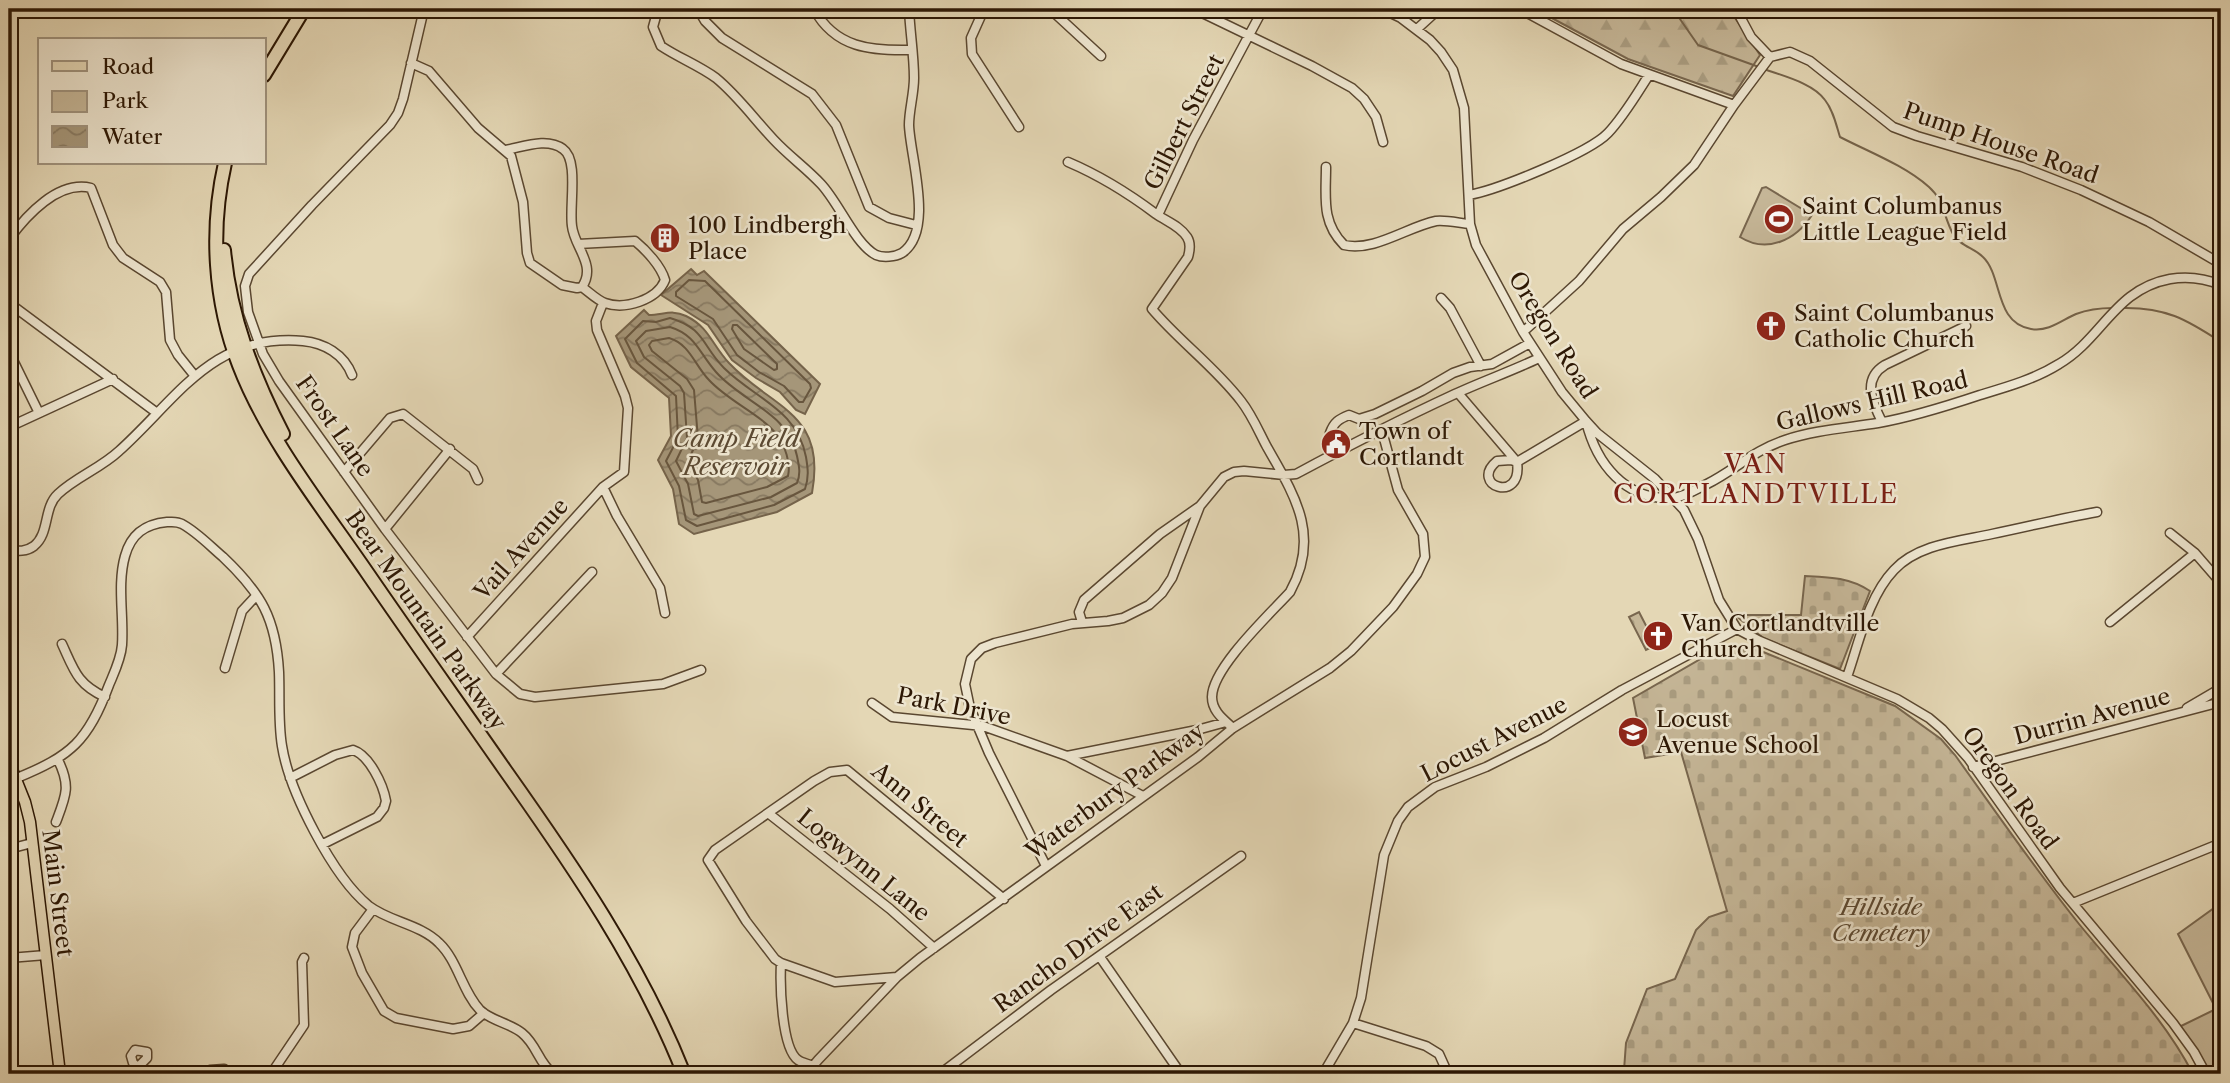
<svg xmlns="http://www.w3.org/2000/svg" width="2230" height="1083" font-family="'Libre Caslon Text',serif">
<defs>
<pattern id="forest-firs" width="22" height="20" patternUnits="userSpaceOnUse" patternTransform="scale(1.75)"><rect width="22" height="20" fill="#c5b697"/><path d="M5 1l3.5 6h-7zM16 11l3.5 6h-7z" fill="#a99c80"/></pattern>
<pattern id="cemetery-stones" width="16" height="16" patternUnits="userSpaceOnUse" patternTransform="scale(1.75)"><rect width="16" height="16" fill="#c5b697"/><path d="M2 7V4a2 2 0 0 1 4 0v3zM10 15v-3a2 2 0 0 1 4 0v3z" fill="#a99c80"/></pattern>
<pattern id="water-waves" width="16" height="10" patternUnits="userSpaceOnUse" patternTransform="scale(1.75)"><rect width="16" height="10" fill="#a59679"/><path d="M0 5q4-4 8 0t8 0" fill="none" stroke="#877961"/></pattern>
</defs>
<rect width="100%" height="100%" fill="#e4d7b5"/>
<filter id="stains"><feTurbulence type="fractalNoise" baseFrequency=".00286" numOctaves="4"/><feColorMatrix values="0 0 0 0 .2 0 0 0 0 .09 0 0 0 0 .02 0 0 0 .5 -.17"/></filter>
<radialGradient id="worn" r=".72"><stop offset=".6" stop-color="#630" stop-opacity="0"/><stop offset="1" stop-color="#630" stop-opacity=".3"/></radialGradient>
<path fill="#c5b697" stroke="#78664e" stroke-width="2" d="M1766,187l46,28c-16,25 -45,39 -72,22l22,-49z
M2221,903v171h-15l-27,-47 37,-18 -38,-75z"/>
<path fill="url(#forest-firs)" stroke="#78664e" stroke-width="2" d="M1535,9h194l31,46 -27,41 -105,-37z"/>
<path fill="url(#cemetery-stones)" stroke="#78664e" stroke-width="2" d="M1805,576c23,1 44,1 65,15l-30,78 -77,-31 -28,-23h66z
M1639,612l17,33 -10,5 -17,-33z
M1730,648l31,3 134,55 46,33 14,16c41,57 80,114 124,169 40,49 85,94 114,150h-565l-4,-4 2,-27 21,-54 28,-10 21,-49 13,-13 18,-6 -46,-159 -36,6 -12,-60 78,-45z"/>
<path fill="url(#water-waves)" stroke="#75634a" stroke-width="2" d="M691,269l6,6 7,-4 116,113 -15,30 -9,-4 -16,-18 -24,-14 -24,-18 -24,-35 -47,-30z
M644,310l5,5c14,0 23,-6 37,1 23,11 26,29 43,47 43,46 98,49 83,130l-35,19 -83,22 -15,-10 -6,-35 -15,-29 13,-24 -2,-38 -38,-31 -15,-31z"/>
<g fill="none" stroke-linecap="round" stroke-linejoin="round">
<path stroke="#68563e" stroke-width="2" d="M689,280l16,1 105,103 1,4 -8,14h-4l-15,-16 -25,-14 -22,-17 -24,-36 -37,-23v-4z
M670,318c35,10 32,28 54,50 31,31 73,41 82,89 2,12 3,20 -1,32l-31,16 -77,21 -11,-6 -7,-34 -13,-25 12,-23 -2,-42 -39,-33 -12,-24 18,-18 13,1z
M733,325h4l40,39v5l-3,1 -30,-21 -12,-20z
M670,327c26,8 29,26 46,45 26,30 73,41 81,84 2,10 4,17 0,27l-26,14 -73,19 -4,-2 -6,-30 -12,-23 11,-23 -3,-45 -4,-7 -36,-29 -8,-16 10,-10z
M669,338c21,6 26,28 40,42 19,21 53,35 68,55 8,11 14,28 11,41l-21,11 -61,16 -4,-1 -4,-22 -10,-19 10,-22 -4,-49 -7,-11 -35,-28 -3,-6 3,-4z"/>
<path stroke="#75634a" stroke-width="2" d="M1673,9l25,36 61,22
M1764,69c19,7 49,14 61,31 8,10 11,24 15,37 29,15 64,28 89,50 15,13 15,31 24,47 7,12 21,14 30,23 20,19 11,66 48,72 18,3 31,-9 45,-15 13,-5 24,-6 37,-6
M2122,308c43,-1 64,11 99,34"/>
<g stroke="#5a4730" stroke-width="11">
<path id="minor" d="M424,9l-21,90 -5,14 -8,12 -78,80 -63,69 -4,12 3,26 15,42 16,27 106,148 111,145 24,20 15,3 128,-13 38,-14
M658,9l-5,18 8,19c18,12 37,19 55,32 22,18 39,42 58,62 15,16 32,28 47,44 18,19 34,60 55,71 7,3 19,2 26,-2 33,-22 8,-96 7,-128 0,-15 5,-31 5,-47 0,-23 -4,-46 -5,-69
M698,9l7,12 17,17 90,56 24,31 33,82 20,11 27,7
M814,9c21,39 57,42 97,41
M984,9l-13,29 1,16 47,73
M1050,9l51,47
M1194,9l118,57 40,22 12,11 12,18 7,25
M1382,9l19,9 29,22 11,12 12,18 11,38 6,116 6,21 47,87 39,60 24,29 11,12 58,46 29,31 14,29 21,61 18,29 23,12 137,58 32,19 13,11 26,29 92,130 113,135 21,29 12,22
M1520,9l101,55 113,41
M1736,9l15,28 19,20
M1417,29l22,-20
M411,63l18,8 49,57 33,28 12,46 4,51 3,10 32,22 15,3 5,-1c15,-22 -8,-40 -10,-61 -3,-20 7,-66 -9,-77 -16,-12 -40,-2 -57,1
M1068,162c33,14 60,31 88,52 10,7 24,12 31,23 4,6 3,13 1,20l-36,52c27,32 63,58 89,92 11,14 18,31 26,46 28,49 54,89 23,145 -20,22 -78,76 -78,105 0,14 11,22 21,31
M1326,167c0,30 -5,55 18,78 30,7 63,-18 92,-24 11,-1 23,2 34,3
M1469,195c28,-5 120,-42 139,-62 16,-17 28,-38 41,-58
M1158,215l35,-75 70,-131
M9,239c17,-23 49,-59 82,-51l22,57 10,13 37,24 6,10 4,48 8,15 16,20
M578,244l57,-3c11,9 26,25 30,39 -8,20 -40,30 -60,23 -8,-3 -16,-11 -23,-16
M1441,298l9,10 31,58
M9,303l148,110
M1523,332l56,-51 44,-52 38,-32 33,-32 40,-60 36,-48 20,-5 20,9 83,66 24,9 105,31 59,23 68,32 72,42
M9,352l30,61
M1458,393l59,69c6,43 -49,23 -20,-1l14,-1 6,2 69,-41c10,42 39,80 87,77 11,-1 24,-9 34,-14 28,-14 47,-34 78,-44 30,-10 62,-12 93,-17 35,-6 69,-17 102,-28 27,-8 55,-16 79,-31 43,-25 56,-75 111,-85 18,-3 34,-1 51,6
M1882,422c-10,-20 -20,-43 3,-57l81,-39
M9,427l104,-48
M1338,451l-8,-18c4,-11 9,-14 19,-18l10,4 16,-5 47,-23 31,-18 17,-6 22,-3 38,-21
M344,472l46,-54 13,-4 70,55 5,11
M603,487l14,29 43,72 5,25
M385,529l65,-80
M2170,533l25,20 26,30
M9,550c9,1 17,2 25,-4 16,-13 9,-38 24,-52 18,-17 43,-26 61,-43 59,-53 93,-118 184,-110 21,2 41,13 49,34
M1082,622l-3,-10 5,-12 76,-66 40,-28 24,-29 10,-5 10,-1 40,4 12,-1c52,-28 105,-55 159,-80 28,-13 57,-23 84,-36
M2110,622l85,-69
M467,637l136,-150 21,-15 4,-64 -3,-12 -28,-66 -1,-9 7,-18
M62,644c12,26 15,40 43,53
M225,668l17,-57 14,-15
M496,674l96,-102
M1847,677c12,-34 21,-80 47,-107 24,-26 66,-29 98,-36 35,-7 70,-16 105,-22
M872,703l20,14 91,9 84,30 130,-26 29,-8
M2187,708l29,-17 5,-6
M1067,756l76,40
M1973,767l248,-65
M17,778c54,-22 71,-37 92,-93 5,-12 12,-26 13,-40 2,-29 -5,-61 3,-89 6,-22 20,-32 42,-34 5,0 10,-1 15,2 15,8 28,22 41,33 38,36 53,61 56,115 1,24 -1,50 3,74 7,45 51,131 87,160 21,16 51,18 70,37 19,18 23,48 41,67 11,11 30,13 42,23 15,12 16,29 31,41
M290,778l45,-23 18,-5c16,5 30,34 33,51l-2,7 -7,9 -54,27
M768,813l122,96 44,39
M56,822c10,-26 15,-36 2,-62
M9,849l23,-6
M1046,866l-57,-113 -19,-45 -5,-24 6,-25 11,-11 13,-5 77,-19 36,-3 15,-3 26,-13 13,-12 10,-15 28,-72
M1004,899l-157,-129 -17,2 -16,9 -99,69 -7,10 38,61 29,38 6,4 54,19 62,-5 23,-19 278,-201 35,-29 97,-60 21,-17 42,-44 24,-33 8,-17 -2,-23 -25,-44 -16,-59
M2073,903l148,-60
M373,909l-18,24 -3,14 10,26 22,38 12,7 57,11 16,-3 15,-13
M1100,957l81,117
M9,958l37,-3
M781,963c-1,19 0,85 17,97 4,3 11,4 15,6
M1353,1023l73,23 13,8 9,20
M135,1050l12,2v6l-9,9 -5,-4 -2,-7z
M208,1074l2,-4 14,-1 2,5
M271,1074l33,-49 -2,-63 2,-4
M812,1074l1,-8 5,-6 79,-83
M940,1074l111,-84 190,-134
M1323,1074l30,-51 8,-25 23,-143 14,-34 10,-14 27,-20 51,-20 58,-29 78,-48 115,-61"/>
</g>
<g stroke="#2c1704" stroke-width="13">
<path id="major" d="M9,762l16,40 5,20 30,252"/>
</g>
<g stroke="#2c1704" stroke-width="16">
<path id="highway" d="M264,75l40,-66
M225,163c-15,66 -11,138 14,202 28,73 83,142 127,206 46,67 93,133 139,199 68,96 136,195 179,304
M224,250c6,66 29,126 59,184"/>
</g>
<use href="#minor" stroke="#ede5cf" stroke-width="8"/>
<use href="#major" stroke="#e4d7b5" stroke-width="10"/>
<use href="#highway" stroke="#e4d7b5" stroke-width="12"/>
</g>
<defs>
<g id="stadium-disc" transform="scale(1.575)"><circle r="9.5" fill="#8f2418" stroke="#ede5cf"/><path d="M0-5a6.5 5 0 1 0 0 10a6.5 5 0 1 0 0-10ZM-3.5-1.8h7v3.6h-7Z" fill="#fff"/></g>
<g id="building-disc" transform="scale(1.575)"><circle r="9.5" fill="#8f2418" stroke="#ede5cf"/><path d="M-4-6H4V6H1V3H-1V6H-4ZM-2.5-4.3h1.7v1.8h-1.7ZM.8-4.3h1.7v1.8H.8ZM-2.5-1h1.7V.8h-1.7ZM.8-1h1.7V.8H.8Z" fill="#fff"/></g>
<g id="church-disc" transform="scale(1.575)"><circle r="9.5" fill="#8f2418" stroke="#ede5cf"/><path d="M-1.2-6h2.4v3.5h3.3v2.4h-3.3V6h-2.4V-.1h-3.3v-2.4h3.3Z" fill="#fff"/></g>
<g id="civic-disc" transform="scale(1.575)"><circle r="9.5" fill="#8f2418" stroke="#ede5cf"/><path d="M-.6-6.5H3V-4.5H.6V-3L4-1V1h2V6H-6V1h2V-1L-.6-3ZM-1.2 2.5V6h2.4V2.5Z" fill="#fff"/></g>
<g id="school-disc" transform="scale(1.575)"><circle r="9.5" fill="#8f2418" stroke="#ede5cf"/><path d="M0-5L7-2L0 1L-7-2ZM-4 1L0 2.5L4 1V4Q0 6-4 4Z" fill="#fff"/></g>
</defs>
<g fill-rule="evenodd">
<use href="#stadium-disc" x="1779" y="219"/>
<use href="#building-disc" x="665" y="238"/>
<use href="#church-disc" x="1771" y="326"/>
<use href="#civic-disc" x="1336" y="444"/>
<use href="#church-disc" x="1658" y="636"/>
<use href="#school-disc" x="1633" y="732"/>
</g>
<g text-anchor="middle" stroke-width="5" stroke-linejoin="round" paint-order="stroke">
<g font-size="23" fill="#2c1704" stroke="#ede5cf">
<text transform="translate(1184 122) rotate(-63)" y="8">Gilbert Street</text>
<text transform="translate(2001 143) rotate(19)" y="8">Pump House Road</text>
<text transform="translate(1553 335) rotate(58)" y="8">Oregon Road</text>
<text transform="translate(1872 401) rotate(-13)" y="8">Gallows Hill Road</text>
<text transform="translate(335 426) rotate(55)" y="8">Frost Lane</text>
<text transform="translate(521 549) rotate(-48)" y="8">Vail Avenue</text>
<text transform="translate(426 620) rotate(55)" y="8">Bear Mountain Parkway</text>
<text transform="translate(954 706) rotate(11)" y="8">Park Drive</text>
<text transform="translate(2092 716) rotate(-15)" y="8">Durrin Avenue</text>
<text transform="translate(1494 739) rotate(-27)" y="8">Locust Avenue</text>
<text transform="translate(2010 788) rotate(54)" y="8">Oregon Road</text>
<text transform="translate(1115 791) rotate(-36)" y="8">Waterbury Parkway</text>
<text transform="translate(920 805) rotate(40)" y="8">Ann Street</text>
<text transform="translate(864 865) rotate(39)" y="8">Logwynn Lane</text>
<text transform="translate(58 893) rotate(83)" y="8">Main Street</text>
<text transform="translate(1078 948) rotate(-36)" y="8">Rancho Drive East</text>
</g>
<g font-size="23" fill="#2c1704" stroke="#ede5cf" text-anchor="start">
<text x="1802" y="214">Saint Columbanus<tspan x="1802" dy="26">Little League Field</tspan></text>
<text x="688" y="233">100 Lindbergh<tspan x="688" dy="26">Place</tspan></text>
<text x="1794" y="321">Saint Columbanus<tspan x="1794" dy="26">Catholic Church</tspan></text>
<text x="1359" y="439">Town of<tspan x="1359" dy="26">Cortlandt</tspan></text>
<text x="1681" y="631">Van Cortlandtville<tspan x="1681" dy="26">Church</tspan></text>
<text x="1656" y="727">Locust<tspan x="1656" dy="26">Avenue School</tspan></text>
</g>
<g font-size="23" font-style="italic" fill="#5a4730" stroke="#ede5cf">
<text x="1881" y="915">Hillside<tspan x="1881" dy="26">Cemetery</tspan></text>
</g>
<g font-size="24" font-style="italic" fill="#5c4a33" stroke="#ede5cf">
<text x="736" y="447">Camp Field<tspan x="736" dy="28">Reservoir</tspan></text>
</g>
<g font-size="26" letter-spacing="2" fill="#7a1f14" stroke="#ede5cf">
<text x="1756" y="473">VAN<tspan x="1756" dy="30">CORTLANDTVILLE</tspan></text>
</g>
</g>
<rect width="2230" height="1083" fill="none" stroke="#e4d7b5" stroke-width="35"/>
<rect x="10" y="10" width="2209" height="1062" fill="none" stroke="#2c1704" stroke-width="3.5"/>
<rect x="18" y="18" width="2195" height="1048" fill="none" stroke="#2c1704" stroke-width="2"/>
<rect x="38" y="38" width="228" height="126" fill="#ede5cf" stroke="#a0937e" stroke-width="2"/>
<rect x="52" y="61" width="35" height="10" fill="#e4d7b5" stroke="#a0937e" stroke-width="2"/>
<text x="102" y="74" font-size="21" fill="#2c1704">Road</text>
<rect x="52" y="91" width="35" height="21" fill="#c5b697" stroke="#a0937e" stroke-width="2"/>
<text x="102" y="108" font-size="21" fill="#2c1704">Park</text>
<rect x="52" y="126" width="35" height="21" fill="url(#water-waves)" stroke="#a0937e" stroke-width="2"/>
<text x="102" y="144" font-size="21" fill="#2c1704">Water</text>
<rect width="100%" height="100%" filter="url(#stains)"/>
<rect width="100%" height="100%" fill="url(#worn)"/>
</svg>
